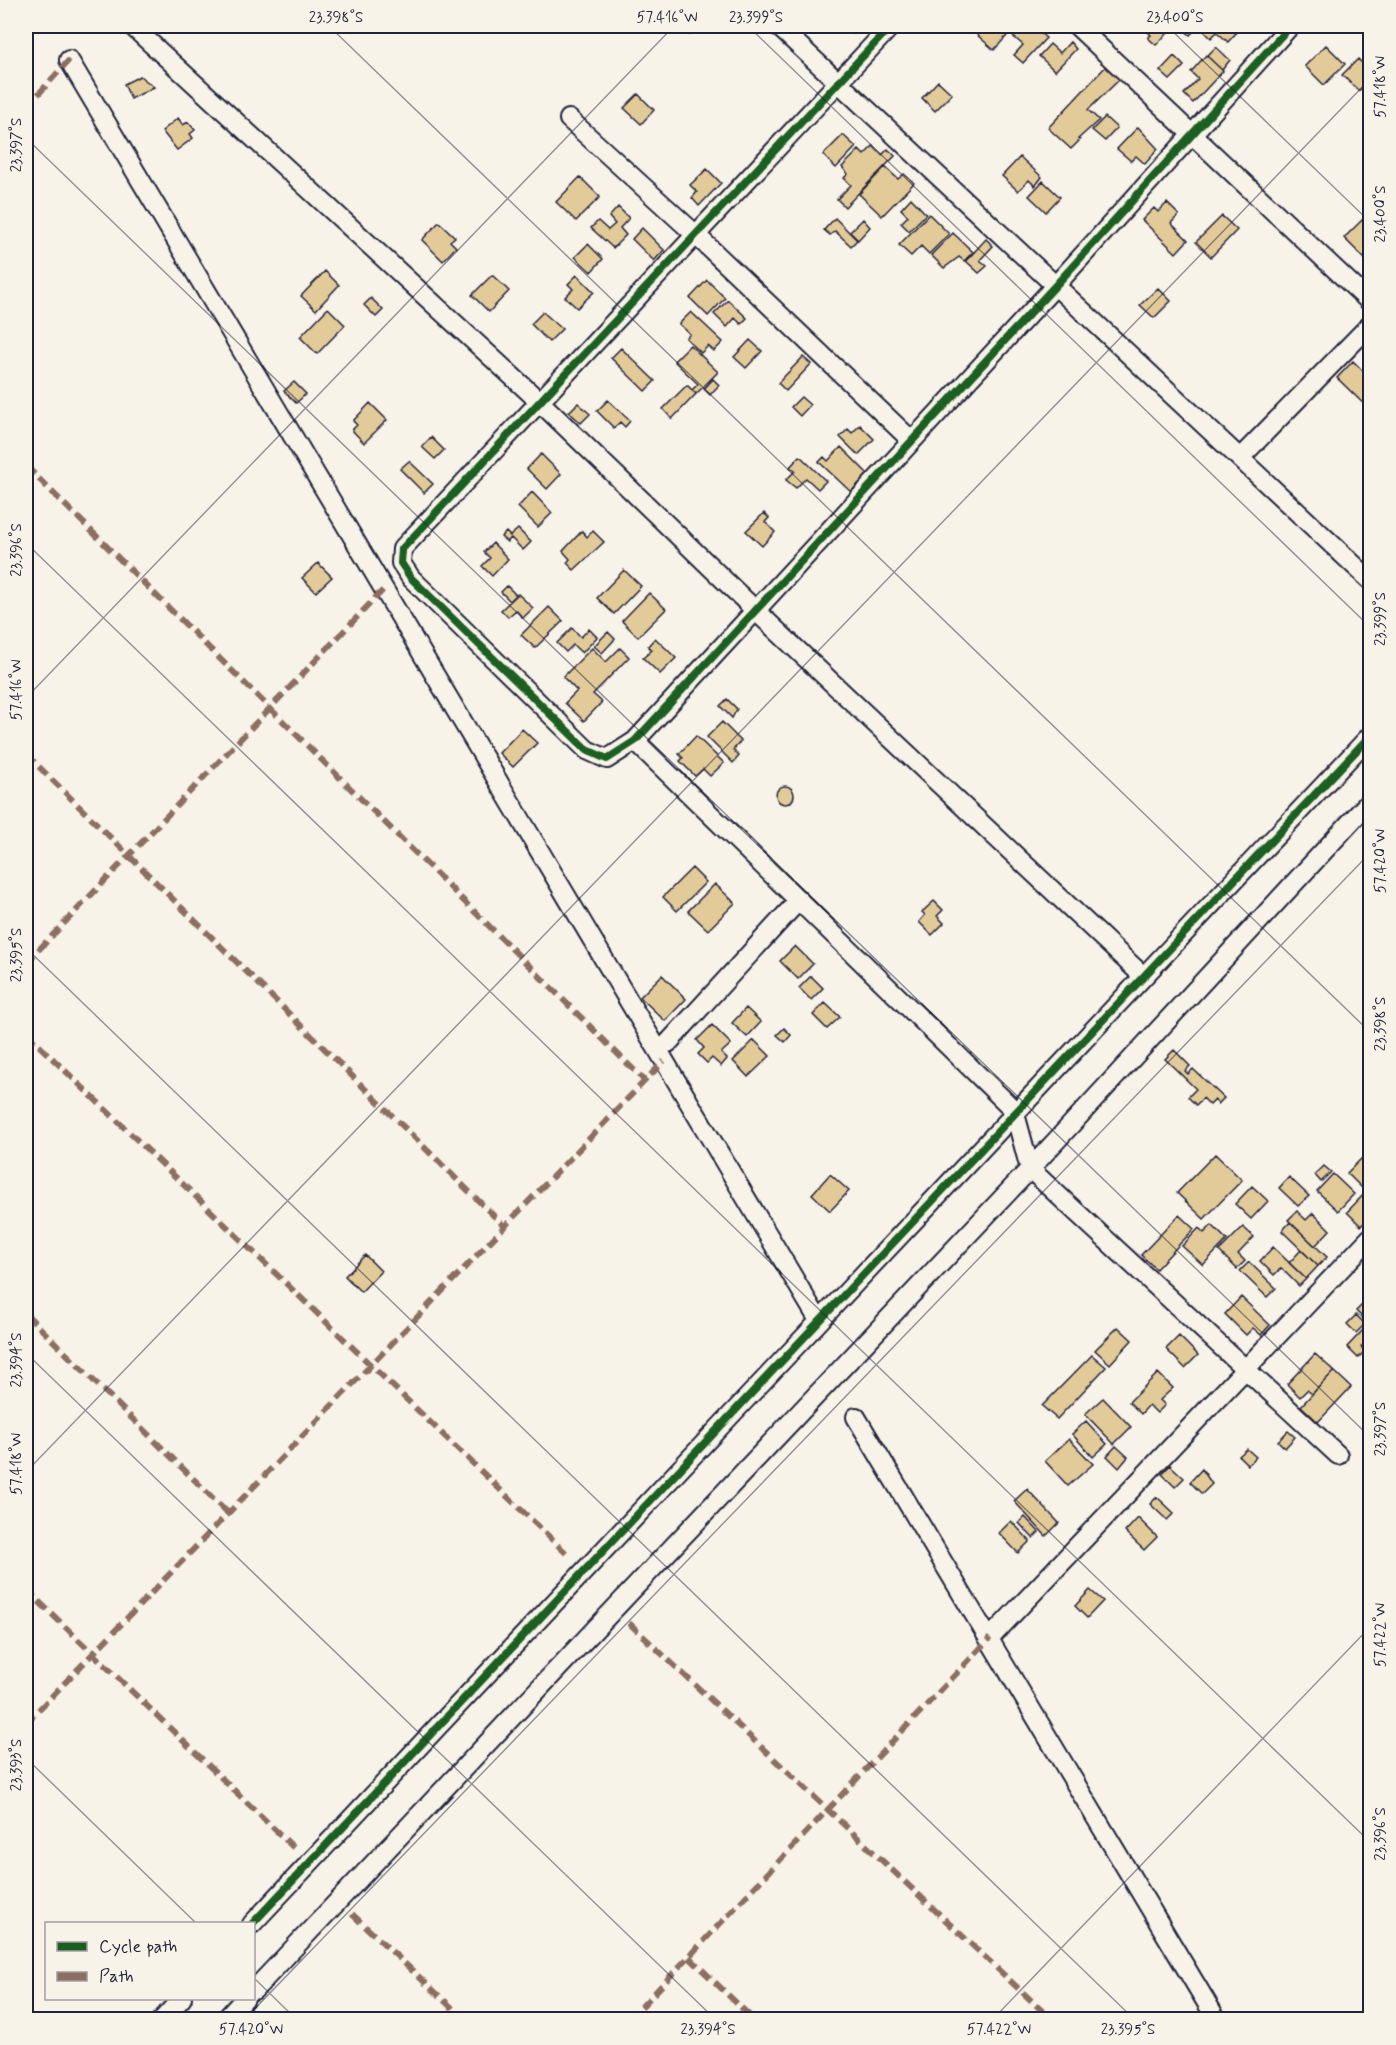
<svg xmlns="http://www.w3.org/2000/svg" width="1396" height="2045" font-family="Mynerve,sans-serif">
<rect width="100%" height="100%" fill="#f7f3e8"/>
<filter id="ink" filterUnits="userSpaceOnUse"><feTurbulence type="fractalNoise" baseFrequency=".0167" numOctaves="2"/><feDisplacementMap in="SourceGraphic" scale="12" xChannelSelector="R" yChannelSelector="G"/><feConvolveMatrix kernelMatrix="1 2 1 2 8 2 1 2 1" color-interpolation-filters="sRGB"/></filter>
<g filter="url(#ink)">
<path fill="#e3cb99" stroke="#22223b" stroke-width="1.5" d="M681,26h18l-9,9z
M845,26h17l-8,8z
M984,26h32l-22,24 -18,-16z
M1016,26h16l14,12 -23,25 -9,-8 9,-10 -14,-12z
M1148,26h27l-19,19 -8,-7 3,-3 -6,-6z
M1184,26h15l-9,9 -8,-7z
M1207,26h21l8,7 -8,9 -11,-10 -6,6 -8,-8z
M1070,42l6,7 -21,22 -16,-15 11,-12 10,9z
M1326,45l19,19 -21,21 -19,-19z
M1216,47l14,13 -8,10 -15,-14z
M1206,55l17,16 -30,32 -9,-9 14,-15 -7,-7z
M1174,56l10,10 -14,14 -10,-9z
M1358,59l12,12v8l-11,12 -17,-16z
M1108,64l14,13 -34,33 11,10 -21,19 2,1 -9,9 -23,-21z
M140,76l14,11 -23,12 -7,-15z
M938,81l14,13 -17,17 -13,-13z
M638,94l16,16 -13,14 -17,-16z
M1105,117l12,11 -12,13 -13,-11z
M178,118l5,7 5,-3 7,8 -5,4 3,4 -16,12 -15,-19z
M1138,127l20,22 -13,15 -9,-8 -5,5 -14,-12z
M843,135l13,12 -20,21 -13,-13z
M873,146l9,9 6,-6 7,7 -50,51 -8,-8 14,-14 -7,-7 4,-4 -6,-7 17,-17 5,5z
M1020,157l22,20 -7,9 -6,-6 -11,11 -16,-15z
M885,167l13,12 6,-5 10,9 -32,33 -23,-22z
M707,169l14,14 -22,23 -7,-8 5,-6 -7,-7z
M580,177l20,20 -24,24 -20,-19z
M1043,181l17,16 -14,15 -17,-16z
M911,198l15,16 -17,17 -8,-8 7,-7 -7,-7z
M1167,203l12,12 -8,8 17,17 -12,13 -34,-33 12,-12 4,4z
M618,207l11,11 -9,10 6,7 -13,13 -22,-20 7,-7 10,9 7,-6 -6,-7z
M929,214l20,20 -20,20 -8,-8 -10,10 -12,-11z
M1222,216l15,14 -26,27 -15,-15z
M835,218l22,22 -6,6 -16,-15 -5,4 -6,-5z
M863,219l7,8 -12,13 -8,-8z
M1363,219l7,8v37l-26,-26z
M439,222l16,15 -5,4 6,6 -13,14 -21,-21z
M642,228l22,22 -10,11 -22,-22z
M953,233l20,19 -9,9 -5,-4 -15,11 -13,-13z
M986,239l7,7 -13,14 7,6 -8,7 -13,-12z
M588,244l15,15 -12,13 -16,-15z
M325,271l14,14 -23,25 -15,-14z
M492,275l17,16 -20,21 -17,-17z
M577,275l17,17 -17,16 -12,-11 8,-8 -5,-5z
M707,280l18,18 -17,18 -18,-18z
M1158,288l13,13 -17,17 -14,-13z
M371,298l12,12 -7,7 -12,-12z
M728,300l19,18 -6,6 -6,-6 -8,9 -13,-13z
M328,308l17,17 -28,29 -17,-17z
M543,312l19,17 -13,13 -18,-18z
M691,312l32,30 -9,9 -6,-5 -7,7 -15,-15 4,-4 -11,-10z
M750,340l12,11 -16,17 -12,-11z
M690,345l28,27 -22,22 -4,-4 6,-6 -24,-23z
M621,348l34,33 -10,10 -34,-33z
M803,357l8,7 -25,27 -8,-8z
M1353,361l17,17v32l-33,-32z
M713,379l6,6 -9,10 -6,-6z
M294,382l12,12 -10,9 -12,-12z
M687,385l9,9 -24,25 -9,-10z
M801,397l9,8 -10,11 -9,-9z
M608,400l22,21 -5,6 -5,-5 -6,6 -17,-17z
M370,403l17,17 -23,23 -12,-13 5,-5 -4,-4z
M578,403l12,11 -9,9 -12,-11z
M860,425l14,14 -16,16 -18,-18 8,-8 4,4z
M431,437l13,13 -9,9 -13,-12z
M841,447l27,27 -17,18 -32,-30 5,-5 4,4z
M541,454l20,20 -14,15 -20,-20z
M800,456l26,25 -8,8 -12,-11 -10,10 -10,-8 9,-9 -5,-4z
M409,461l24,23 -9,9 -24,-24z
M532,492l20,21 -14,14 -20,-20z
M764,513l5,5 -4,4 10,10 -13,14 -16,-15z
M518,529l13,13 -8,8 -12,-12 -4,4 -6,-5 5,-5 4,4z
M582,531l5,6 6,-6 11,11 -30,28 -7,-7 3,-4 -7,-8z
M493,543l15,16 -16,17 -10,-10 8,-8 -6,-6z
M318,563l14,14 -16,15 -14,-14z
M624,570l17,16 -27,28 -17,-16z
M507,586l9,9 -6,6 -9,-9z
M649,593l17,16 -28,28 -16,-16z
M518,594l15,14 -10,10 -7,-8 -8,7 -7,-7z
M549,607l14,14 -28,27 -14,-13z
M572,628l9,9 8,-8 8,8 -15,16 -9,-8 -7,7 -9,-9z
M608,632l7,7 -13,14 -8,-7z
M655,638l21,20 -16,16 -17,-16 9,-8 -4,-4z
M592,648l14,14 14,-14 9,9 -36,37 9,8 -18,19 -19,-18 12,-12 -14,-14z
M727,699l10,10 -5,9 -12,-12z
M722,722l19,19 -8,9 6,6 -6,7 -26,-26z
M522,729l15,14 -24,24 -14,-14z
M696,736l28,27 -14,13 -7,-7 -8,7 -15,-15 3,-3 -4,-4z
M776 795a9 9 0 1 1 18 0a9 9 0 1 1-18 0Z
M692,868l14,14 -29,29 -14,-14z
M715,884l20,19 -27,27 -20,-19z
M934,901l9,9 -6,6 7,7 -12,12 -13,-13 6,-7 -3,-3z
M795,946l18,18 -15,15 -18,-18z
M662,975l24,24 -21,22 -25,-24z
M811,976l12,12 -12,12 -12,-12z
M825,1003l15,14 -13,12 -14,-14z
M746,1008l15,14 -14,15 -15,-14z
M712,1025l19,19 -10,9 6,6 -6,7 -9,-8 -5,5 -9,-9 6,-6 -7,-8z
M784,1028l7,7 -6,7 -8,-7z
M754,1040l16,16 -22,21 -15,-16z
M1174,1050l16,16 -5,5 3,3 5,-5 31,29 -6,6 -3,-4 -5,5 -7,-7 -7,7 -8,-8 8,-8 -31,-30z
M1215,1154l27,26 -38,39 -27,-26z
M1362,1158l8,8v21l-4,5 -19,-19z
M1324,1166l7,6 -10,10 -6,-7z
M830,1174l19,17 -19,20 -18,-17z
M1333,1174l21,20 -16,17 -21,-20z
M1289,1177l20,19 -11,10 -19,-18z
M1252,1186l16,15 -17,18 -16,-15z
M1368,1190l2,26 -9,10 -14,-14z
M1297,1211l9,9 7,-7 17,17 -15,16 -27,-26z
M1179,1215l15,14 -38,40 -15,-14z
M1290,1222l37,35 -9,9 -36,-35z
M1212,1225l15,15 -24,25 -21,-19 17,-18 5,5z
M1243,1227l11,10 -16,17 7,7 -8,8 -18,-18z
M1273,1247l33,32 -7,7 -18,-18 -7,7 -14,-14z
M1301,1250l17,16 -12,13 -17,-16z
M365,1255l16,16 -20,21 -16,-16z
M1249,1262l27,26 -9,9 -27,-26z
M1241,1297l29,28 -9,10 -8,-7 -7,7 -21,-21z
M1364,1303l6,6v16l-14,-14z
M1356,1315l9,9 -9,9 -9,-9z
M1118,1327l14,13 -22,24 -15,-14z
M1364,1329l6,9 -9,9 4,4 -7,7 -11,-11z
M1179,1336l19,19 -13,13 -19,-19z
M1315,1354l19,17 -22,23 -5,-4 -7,7 -13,-13z
M1092,1355l14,12 -49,52 -15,-13z
M1334,1371l17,16 -33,35 -17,-16z
M1158,1373l15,15 -13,12 5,5 -8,8 -8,-8 -8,9 -12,-12z
M1103,1398l28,29 -17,17 -29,-30z
M1086,1421l21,23 -14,13 -21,-23z
M1288,1431l7,6 -10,11 -7,-7z
M1069,1439l24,25 -25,22 -23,-25z
M1116,1446l12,11 -9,11 -12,-12z
M1247,1449l9,8 -8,8 -9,-9z
M1170,1465l14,13 -9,9 -13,-13z
M1202,1469l10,15 -10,10 -12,-12z
M1027,1489l32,34 -13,13 -32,-35z
M1157,1497l17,16 -7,7 -17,-16z
M1025,1517l14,15 -6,6 -14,-15z
M1138,1518l19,19 -13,13 -19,-18z
M1011,1521l19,20 -12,12 -19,-20z
M1090,1590l13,11 -16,17 -12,-12z"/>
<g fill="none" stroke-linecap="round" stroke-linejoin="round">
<g stroke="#22223b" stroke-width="22">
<path id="minor" d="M132,26l408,376 216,209 387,365
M778,26l592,554
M891,26l-489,523 -1,14 10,15 176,172 20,9 28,-18 420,-455 235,-260
M1077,26l293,276
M69,60l746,1254
M569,119l127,116 216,206
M1240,458l130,-133
M635,741l379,369 16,59 308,286
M668,1043l131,-143
M856,1417l361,603
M990,1638l380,-400
M252,1924l1118,-1188
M254,1990l776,-821 340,-368
M162,2020l20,-22
M225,2020l20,-22"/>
</g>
<use href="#minor" stroke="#f7f3e8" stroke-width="18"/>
<path stroke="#8d6e63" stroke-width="6" stroke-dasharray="12 6" stroke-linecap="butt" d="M26,108l43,-48
M26,466l619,615
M26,754l478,472
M26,963l358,-374
M26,1033l541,521
M26,1314l202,199
M26,1589l268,259
M629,1623l423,397
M26,1723l638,-662
M352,1914l113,106
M689,1957l65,63
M629,2020l361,-382"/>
<g stroke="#f7f3e8" stroke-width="11">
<path id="cycleway" d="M891,26l-489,523 -1,14 10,15 176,172 20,9 28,-18 420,-455 235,-260
M252,1924l1118,-1188"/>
</g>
<use href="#cycleway" stroke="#1b5e20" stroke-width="8"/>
</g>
</g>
<path fill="none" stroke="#22223b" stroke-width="1.5" stroke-opacity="0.45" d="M329,26l1041,1006M748,26l622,601M1167,26l203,196M26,138l1344,1299M26,543l1344,1299M26,698l648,-672M26,948l1109,1072M26,1353l690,667M26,1472l1344,-1393M26,1758l171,166M254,1978l43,42M244,2020l1126,-1167M992,2020l378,-393"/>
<rect width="1396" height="2045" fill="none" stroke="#f7f3e8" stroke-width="66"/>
<rect x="45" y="1922" width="210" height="78" fill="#f7f3e8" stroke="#a29fa3" stroke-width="1.5"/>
<rect x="57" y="1942" width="30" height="9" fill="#1b5e20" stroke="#a29fa3" stroke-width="1.5"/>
<text x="99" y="1952" font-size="18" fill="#22223b">Cycle path</text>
<rect x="57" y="1972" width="30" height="9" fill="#8d6e63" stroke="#a29fa3" stroke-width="1.5"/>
<text x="99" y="1982" font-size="18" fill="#22223b">Path</text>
<rect x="33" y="33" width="1330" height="1979" fill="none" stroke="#22223b" stroke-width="2"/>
<g font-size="15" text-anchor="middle" fill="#22223b">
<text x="336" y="22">23.398°S</text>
<text x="667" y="22">57.416°W</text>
<text x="756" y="22">23.399°S</text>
<text x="1175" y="22">23.400°S</text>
<text transform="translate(1380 87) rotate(-90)" y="5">57.418°W</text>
<text transform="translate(16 145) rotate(-90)" y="5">23.397°S</text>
<text transform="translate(1380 214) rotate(-90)" y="5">23.400°S</text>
<text transform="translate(16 550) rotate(-90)" y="5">23.396°S</text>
<text transform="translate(1380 619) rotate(-90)" y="5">23.399°S</text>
<text transform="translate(16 690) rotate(-90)" y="5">57.416°W</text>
<text transform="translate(1380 861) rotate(-90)" y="5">57.420°W</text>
<text transform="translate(16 955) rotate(-90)" y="5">23.395°S</text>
<text transform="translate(1380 1024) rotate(-90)" y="5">23.398°S</text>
<text transform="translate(16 1360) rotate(-90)" y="5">23.394°S</text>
<text transform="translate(1380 1429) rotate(-90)" y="5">23.397°S</text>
<text transform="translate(16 1464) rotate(-90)" y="5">57.418°W</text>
<text transform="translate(1380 1635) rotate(-90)" y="5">57.422°W</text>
<text transform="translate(16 1765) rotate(-90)" y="5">23.393°S</text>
<text transform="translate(1380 1834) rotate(-90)" y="5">23.396°S</text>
<text x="251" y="2034">57.420°W</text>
<text x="708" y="2034">23.394°S</text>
<text x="999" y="2034">57.422°W</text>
<text x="1128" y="2034">23.395°S</text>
</g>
</svg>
